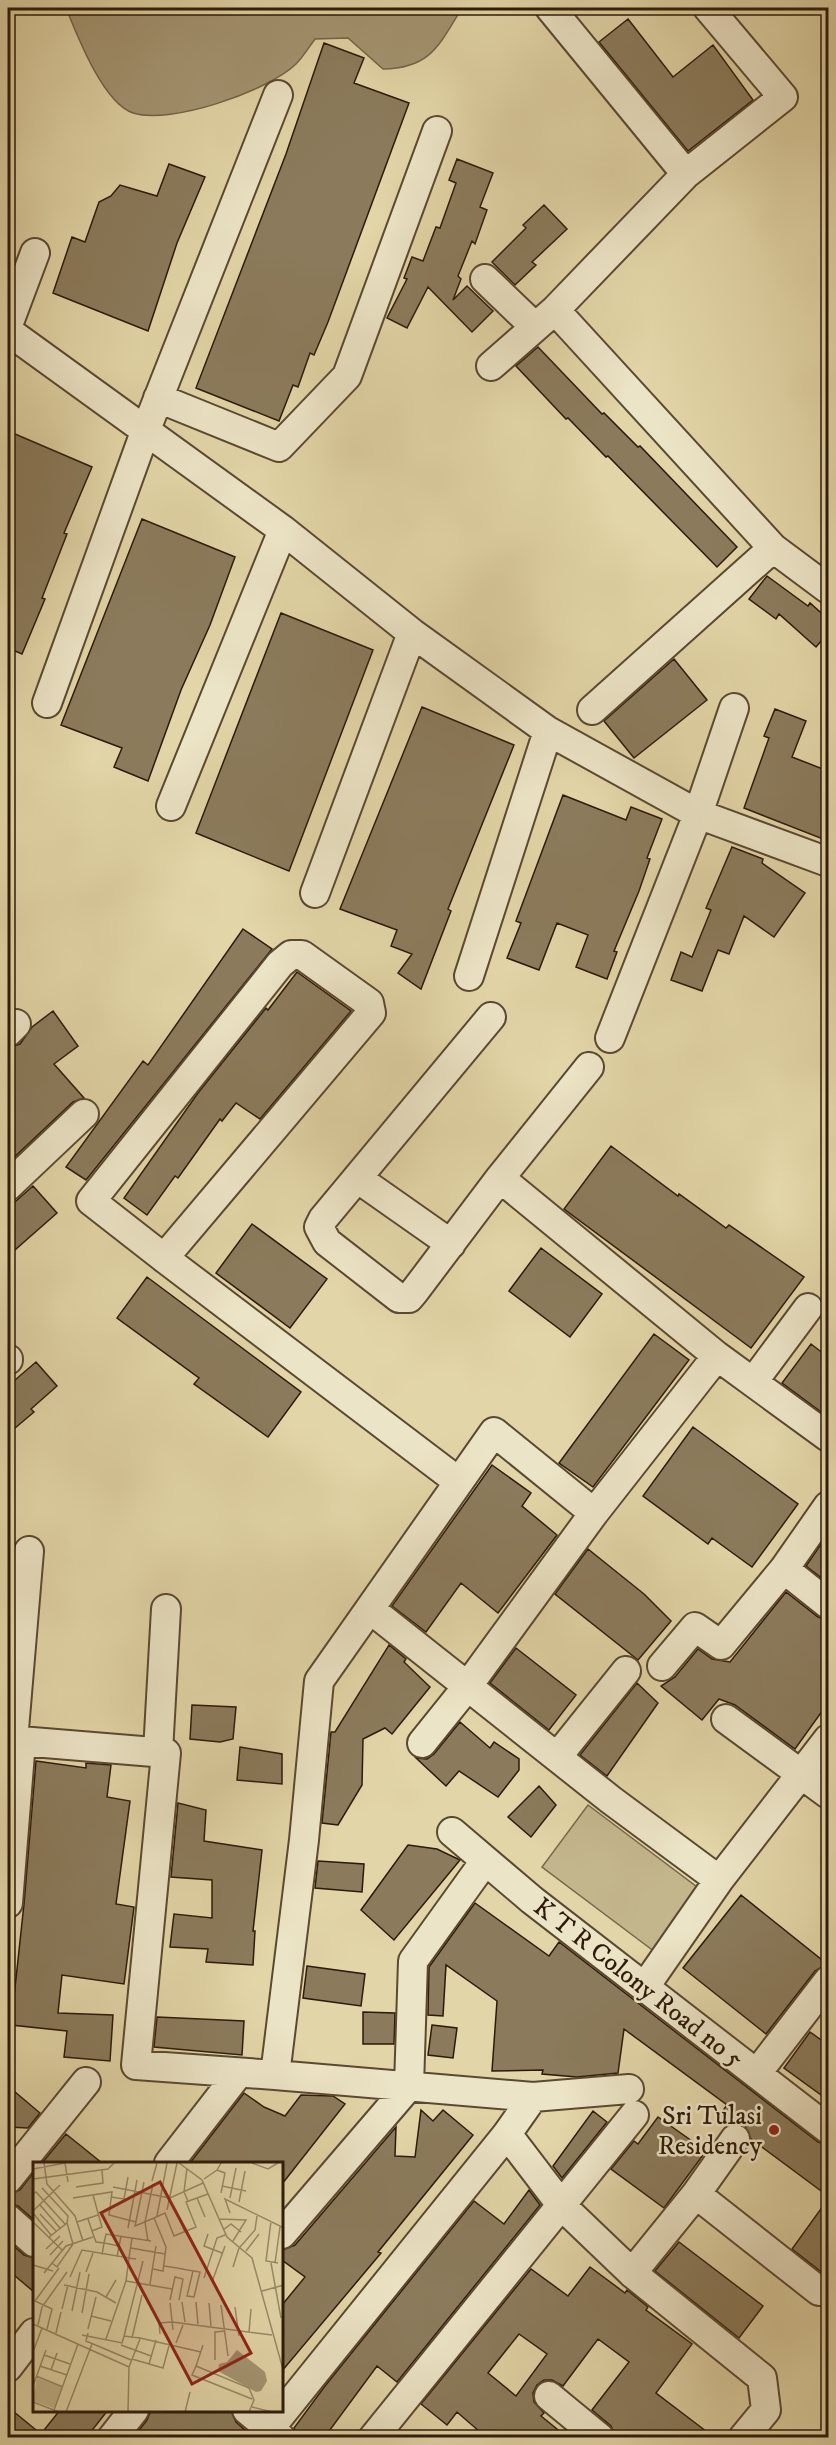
<svg xmlns="http://www.w3.org/2000/svg" width="836" height="2445" font-family="'IM FELL DW Pica',serif">
<rect width="100%" height="100%" fill="#e2d5a7"/>
<filter id="stains"><feTurbulence type="fractalNoise" baseFrequency=".00333" numOctaves="4"/><feColorMatrix values="0 0 0 0 .2 0 0 0 0 .09 0 0 0 0 .02 0 0 0 .5 -.17"/></filter>
<radialGradient id="worn" r=".72"><stop offset=".6" stop-color="#630" stop-opacity="0"/><stop offset="1" stop-color="#630" stop-opacity=".3"/></radialGradient>
<path fill="#c3b58c" stroke="#78684b" stroke-width="1.5" d="M588,1805l113,85 -46,62 -113,-85z"/>
<path fill="#a49572" stroke="#746448" stroke-width="1.5" d="M66,8h396c-23,37 -31,60 -79,61l-35,-31 -33,1c-6,8 -12,18 -19,25 -28,27 -125,61 -163,49 -30,-10 -56,-78 -67,-105z"/>
<path fill="#8b7b5c" stroke="#2d1a0a" stroke-width="1.5" fill-rule="evenodd" d="M628,19l45,58 40,-32 40,55 -65,51 -89,-109z
M324,43l40,15 -10,25 55,20 -81,219 -14,33 -4,-2 -12,34 -5,-2 -14,36 -83,-33 90,-234z
M457,159l36,14 -13,34 7,3 -12,34 -3,-3 -14,35 3,3 -8,21 14,-14 26,25 -21,21 -44,-45 -21,41 -20,-10 20,-39 -3,-1 8,-21 11,4 13,-34 4,1 16,-45 -7,-3z
M169,164l36,13 -28,66 -29,88 -95,-38 19,-56 13,5 14,-40 12,-6 9,-11 37,11z
M544,205l23,24 -35,33 4,3 -21,20 -23,-23 34,-34 -3,-3z
M538,347l64,67 2,-1 34,34 2,-1 97,101 -20,20 -109,-111 -2,1 -38,-39 -2,1 -50,-53z
M8,431l84,36 -28,66 3,1 -25,64 3,1 -23,55 -14,-6z
M142,519l93,38 -25,68 -29,65 -33,91 -34,-14 8,-19 -61,-23z
M767,576l41,30 2,-3 18,16v14l-12,14 -37,-33 -3,5 -27,-20z
M281,613l92,37 -84,221 -93,-38z
M674,659l33,41 -73,58 -30,-37z
M422,707l92,38 -66,164 3,2 -30,78 -23,-16 14,-19 -21,-8 6,-16 -57,-21z
M775,709l31,12 -14,36 36,14v70l-84,-33 25,-70 -5,-2z
M563,795l63,25 5,-13 31,12 -15,39 3,1 -11,32 -25,60 3,1 -10,27 -31,-12 12,-32 -31,-12 -18,47 -32,-12 14,-35 -5,-2z
M732,847l31,12 -1,4 43,30 -31,44 -30,-21 -15,38 -11,-4 -16,41 -31,-11 10,-28 11,5 19,-47 -5,-2z
M243,929l29,20 -186,231 -20,-13 77,-106 5,4z
M297,972l54,39 -91,108 -24,-16 -14,18 -2,-2 -42,59 -3,-2 -28,39 -23,-17 74,-105 68,-85 2,2z
M53,1011l25,35 -24,18 30,34 -11,4 -65,61v-115l12,-4 12,-17z
M611,1146l67,50 1,-2 47,34 3,-3 75,52 -53,71 -187,-139z
M33,1186l24,27 -49,43v-48z
M252,1224l75,55 -37,49 -74,-55z
M541,1248l61,46 -32,43 -61,-46z
M147,1277l154,115 -33,45 -74,-53 5,-6 -82,-60z
M654,1334l35,26 -96,127 -34,-24z
M811,1344l17,13v60l-46,-34z
M36,1362l21,24 -26,23 3,3 -26,22v-48z
M693,1427l105,77 -46,63 -40,-29 -4,6 -65,-48z
M492,1465l39,28 -9,13 35,29 -59,78 -37,-30 -35,49 -34,-26z
M828,1534v49l-22,-17z
M588,1549l56,45 27,27 -33,39 -83,-66z
M786,1592l32,25 10,3v83l-33,46 -60,-44 -16,-6 -17,21 -41,-34 14,-9 23,-28 14,10 18,3z
M389,1645l17,14 -2,3 26,25 -38,47 -7,-6 -22,11 -1,46 -24,40 -16,-2 9,-91h4z
M516,1648l60,47 -27,35 -59,-47z
M637,1683l21,20 -51,73 -27,-21z
M192,1705l44,2 -3,32 -13,3 -30,-3z
M460,1722l30,26 4,-6 25,17v11l-21,27 -39,-26 -13,15 -30,-28 11,1 7,-5z
M240,1747l42,7v30l-45,-4z
M36,1761l50,7v-5l25,2 -4,32 23,4 -14,103 18,3 -10,77 -62,-9 -4,38 55,2 -3,46 -46,-4 3,-26 -56,-6 13,-121z
M539,1786l17,19 -25,32 -23,-20z
M178,1803l28,7 -2,31 58,9 -9,81h2l-2,34 -47,-3 2,-13 -38,-2 4,-33 38,4v-38l-41,-3z
M408,1845l29,4 23,11 -66,80 -33,-30z
M318,1861l46,3 -2,28 -47,-4z
M741,1895l86,69 -12,7 -49,63 -83,-66z
M475,1903l74,53 10,-14 259,200 10,3v51l-77,-57 -6,-13 -15,-2 -11,-8 8,-11 -103,-76 -6,44 -41,4 -35,-3 1,-4 -51,1 5,-70 -51,-36 -3,51 -15,-1 1,-48z
M307,1966l58,8 -4,32 -58,-8z
M363,2012l32,1 -1,31h-31z
M157,2017l87,4 -2,34 -88,-8z
M432,2025l25,3 -4,30 -25,-3z
M810,2032l18,13v55l-44,-32z
M8,2086l32,27 -12,15 -20,-1z
M244,2093l20,14 21,9 16,-21 32,1 12,8 -63,80v-21h-92z
M421,2110l12,11 10,-11 30,25 -95,117 3,1 -99,118v-66l23,-28 -23,-17v-10l13,-5 101,-118 -1,29 20,1z
M593,2111l14,11 -45,56 -9,-12z
M658,2117l48,34 -42,57 -53,-39 23,-28 4,3z
M66,2134l36,29h-60z
M34,2172v48l-16,-14 -10,-3v-8l12,-5z
M529,2190l11,15 -143,177 -20,-16 -53,72h-20l-8,-6 -2,-4 31,-42 149,-185 30,23z
M828,2199v69l-4,6 -32,-25z
M8,2241l16,14 10,3v34l-26,-22z
M679,2242l84,64 -24,32 -84,-67z
M590,2267l35,26 2,-3 21,17 -2,3 46,34 -36,49 59,45h-99l-5,-12 -19,-16 37,-48 -31,-23 -35,47 -11,-6h-8l-7,5 -4,8 1,9 10,11 -3,3 27,22h-81l-30,-26 -10,13 -26,-21 110,-135 37,27zM519,2334l28,20 -31,42 -28,-23z
M8,2407l33,27 19,-24h48l-22,28h-78z
M151,2410h80l5,12 11,10 -2,6h-112l14,-18z"/>
<g fill="none" stroke-linecap="round" stroke-linejoin="round">
<g stroke="#5a4931" stroke-width="32">
<path id="minor" d="M686,174l97,-77 -75,-89
M485,279l50,48
M555,310l218,238 55,41
M8,325l27,-72
M8,331l275,199 129,103 136,98 150,83 130,48
M491,366l64,-56 131,-136 -136,-166
M158,398l121,49 68,-71 90,-245
M47,703l98,-271 133,-337
M592,710l181,-162
M171,806l112,-276
M315,893l97,-260
M469,976l79,-245
M491,1017l-168,202 -4,8 8,15 72,56h10l5,-6 86,-114 89,-111
M8,1032l8,-8
M610,1038l88,-224 36,-106
M357,1178l94,66
M500,1178l217,178 111,81
M8,1186l76,-72
M164,1258l207,-245 -2,-10 -67,-48h-11l-11,9 -189,237 73,57 295,224
M8,1360v-1
M753,1382l55,-74
M784,1569l44,35
M370,1609l241,191 108,80
M662,1666l33,-39 26,18 63,-76 44,-63
M726,1719l75,55 27,-35
M8,1740l158,13 -30,312 139,10
M13,1741l16,-190
M422,1743l45,-56 127,-174 123,-157
M158,1752l8,-143
M557,1757l69,-86
M452,1832l80,68 296,229
M8,1903l13,-162
M646,1985l73,-105 82,-106 27,20
M757,2073l71,-92
M533,2097l96,-8
M507,2134l55,72 70,67 130,105 4,32 -23,28
M735,2139l-39,55 123,97
M169,2163l69,-89
M8,2179l78,-97
M8,2219l26,23
M282,2234l127,-148 4,-125 72,-100
M632,2273l64,-79
M8,2367l26,-34
M549,2396l51,42
M247,2410l34,28
M112,2438l22,-28
M262,2438l245,-304 26,-37 -258,-22 29,-235 15,-159 175,-249 100,81
M373,2438l261,-323"/>
</g>
<use href="#minor" stroke="#ece4c6" stroke-width="28"/>
</g>
<circle fill="#8f2418" stroke="#ece4c6" stroke-width="2" cx="774" cy="2130" r="6"/>
<g text-anchor="middle" stroke-width="5" stroke-linejoin="round" paint-order="stroke">
<g font-size="26" fill="#2d1a0a" stroke="#ece4c6">
<text transform="translate(639 1982) rotate(38)" y="9">K T R Colony Road no 5</text>
</g>
<g font-size="26" fill="#2d1a0a" stroke="#ece4c6" text-anchor="end">
<text x="762" y="2124">Sri Tulasi<tspan x="762" dy="30">Residency</tspan></text>
</g>
</g>
<g transform="translate(33 2162)">
<rect width="250" height="250" fill="#e2d5a7"/>
<path d="M4,216l25,9 -8,21 -21,-7z" fill="#c3b58c"/>
<path d="M204,188l28,22 2,9 -6,10 -5,1 -38,-21 1,-7 8,-2z" fill="#a49572"/>
<path fill="none" stroke="#9a8a68" stroke-width="1.5" d="M11,1l3,21 28,32 8,25M32,1l3,19M146,1l23,17 25,57 25,21 32,115M219,1l16,6 10,-6M154,6l-3,24 4,9M0,7l32,-6M184,8l8,3 -4,20M0,17l75,-10 6,-6M171,17l13,-9 4,-7M119,19l5,-18M111,20l-9,44 19,-8 12,29 -3,24 -10,-2M189,24l24,5M43,25l27,-4 -1,-13M80,25l57,11 33,-15M9,26l26,28 -1,7M0,32l3,-2 29,32M78,35l13,2 4,-22M40,36l39,-6 -3,23 27,7M164,36l8,19M197,36l6,-30M206,40l6,-31M7,43l20,23M142,47l10,23M134,48l10,-47M0,49l27,-26M0,51l18,22M197,51l-5,-14 59,29M7,52l16,17M124,54l10,-53M121,56l11,-5 9,23 22,-9 -10,-25 22,-8M55,57l4,12 10,-4 -9,-32M186,57l27,1 -13,21M238,59l-5,40 12,2M0,60l29,28M44,60l21,-7M95,66l9,-48M190,68l8,-6 10,8M59,69l4,11 8,1 -2,12M175,72l-4,12 18,7M15,76l19,-15 6,21 -16,23 -5,-4M115,79l-3,-19 8,-38M86,84l-15,-3 2,-9 45,7M207,85l15,-17 2,-14M98,86l34,6M13,87l14,-13M213,89l13,-17M17,93l13,-14M84,95l4,-21M238,101l10,55M242,101l5,-36M0,103l20,6M131,104l13,2 16,3h1l6,1 -6,25 -7,-1 6,-25M200,105l6,-19M53,110l7,-19M11,111l22,-27 27,-9M37,115l12,-27 47,8 3,-20M171,116l13,-40 8,-3M93,119l46,8M179,120l13,-36M117,122l6,-38M31,123l33,7 19,11M229,129l22,-6M73,135l10,-17M137,138l5,-23 8,2 -4,21M149,140l3,20M163,140l2,22M137,141l3,27M176,141l2,23M188,143l7,51M202,145l4,29M29,147l6,-24M39,149l8,-39M49,151l7,-39M58,154l20,5M0,162l96,43M5,163l4,-18 25,-35M14,167l5,-20 -17,-8 24,-33M55,167l8,-32M216,170l2,-23M23,171l5,-21M55,171l-2,8 45,19M127,172l-1,-11 13,-1 100,13M49,173l40,8 2,-7 16,2 61,14M91,174l19,-75M99,176l10,-43M73,177l20,-58 3,-23 7,1M143,181l7,-18M88,183l30,11M170,183l-7,21 53,22 5,12 -5,12M0,190l9,-24M11,193l26,9M99,197l31,9 7,-26M182,198v-28l10,-1M116,202l7,-24M7,204l27,9M163,204l-4,9 60,24M18,208l6,-17M3,214l27,11M0,224l13,-36M0,240l26,10M219,245l20,5M21,248l24,-66M33,250l26,-68M95,250l1,-45 11,-28M152,250l5,-20"/>
<path fill="#8f2418" fill-opacity="0.15" stroke="#8f2418" stroke-width="3" d="M127,20l91,171 -59,31 -91,-171z"/>
<rect width="250" height="250" fill="none" stroke="#2d1a0a" stroke-width="3"/>
</g>
<rect width="836" height="2445" fill="none" stroke="#e2d5a7" stroke-width="30"/>
<rect x="9" y="9" width="818" height="2427" fill="none" stroke="#2d1a0a" stroke-width="3"/>
<rect x="15" y="15" width="806" height="2415" fill="none" stroke="#2d1a0a" stroke-width="1.5"/>
<rect width="100%" height="100%" filter="url(#stains)"/>
<rect width="100%" height="100%" fill="url(#worn)"/>
</svg>
